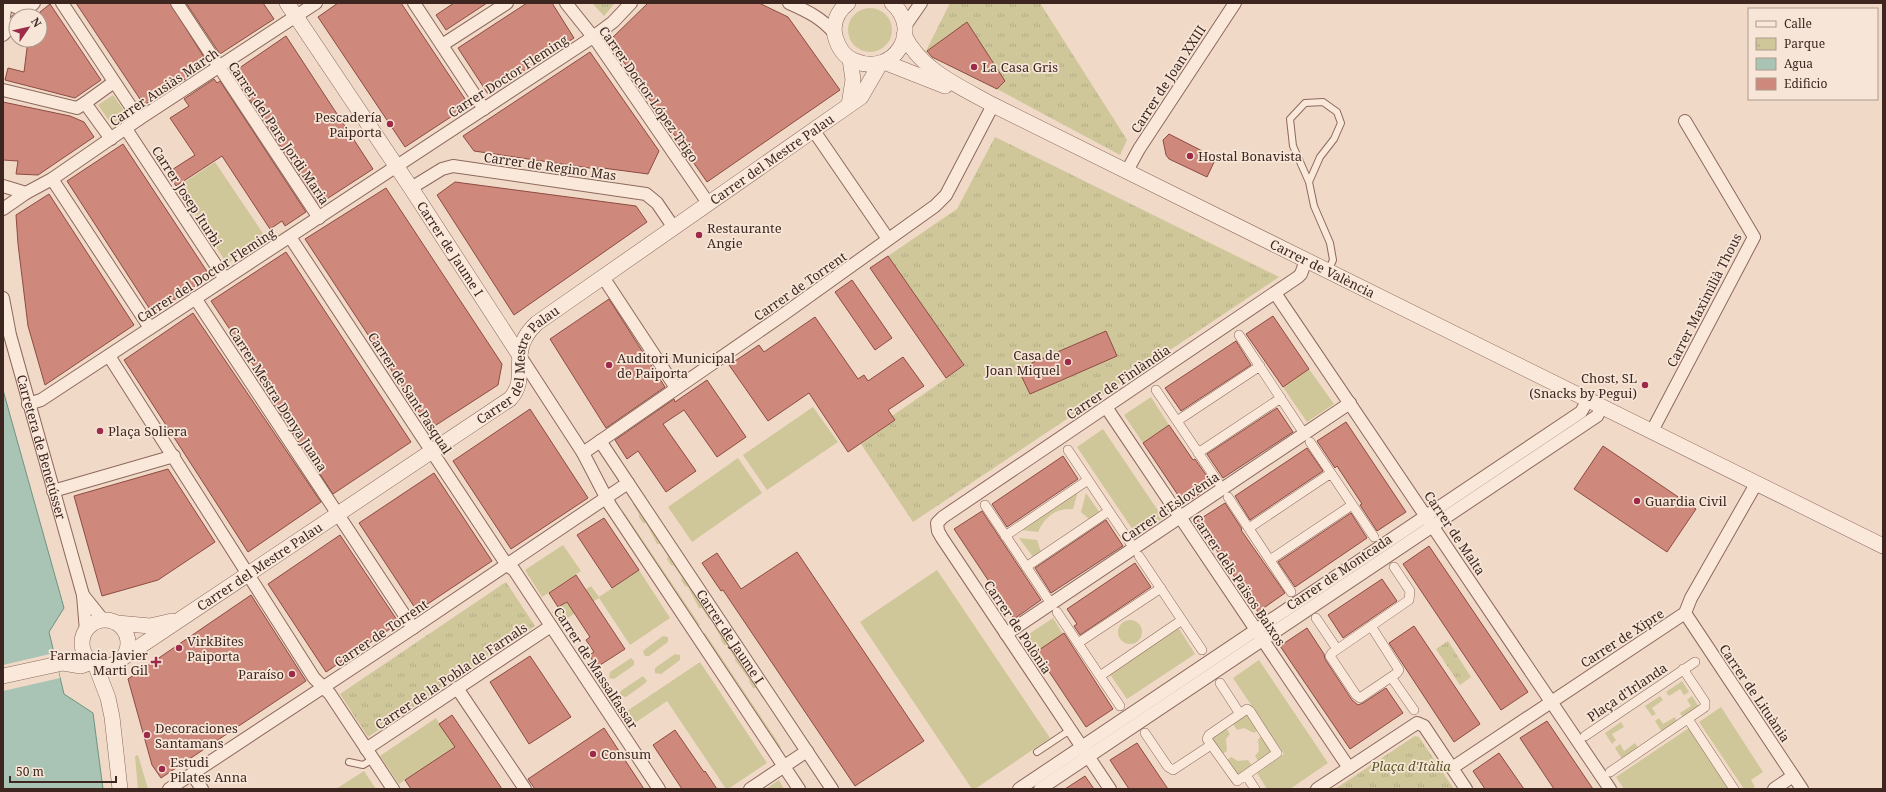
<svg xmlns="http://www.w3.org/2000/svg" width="1886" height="792" font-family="'Noto Serif',serif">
<defs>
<pattern id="park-tufts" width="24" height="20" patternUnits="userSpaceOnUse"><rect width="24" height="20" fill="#cfc79a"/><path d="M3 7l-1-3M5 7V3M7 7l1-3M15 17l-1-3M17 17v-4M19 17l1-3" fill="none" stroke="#b3ab84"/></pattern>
</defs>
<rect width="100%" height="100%" fill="#f0d9c7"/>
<path fill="#cfc79a" d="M848 30a22 22 0 1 1 44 0a22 22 0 1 1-44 0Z
M113,95l14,20 -15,10 -14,-20z
M215,162l51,76 -39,26 -50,-77z
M1309,369l25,35 -27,18 -24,-35z
M1151,397l18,28 -26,18 -19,-28z
M813,407l25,35 -71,48 -24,-35z
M1103,429l60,89 -26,18 -60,-89z
M738,458l24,35 -70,49 -24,-35z
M1078,491l-5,18c-17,-1 -28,7 -35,23l-17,-2z
M1086,493l14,20 -10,7 -9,-8z
M636,502l76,115 -3,2 -7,-11h-3l-11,-21 -3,-1 -4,-6 1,-2 -8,-12 -3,-1 -4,-6 1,-3 -8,-12h-3l-11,-21h-3l-4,-6v-3l-6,-10z
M623,511l77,114 -3,1 -76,-114z
M1019,538l18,2 4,12 -8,5z
M563,545l18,26 -39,26 -17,-27z
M639,570l31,48 -40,27 -31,-47 -39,25 -8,-11 39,-26 8,11z
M937,570l113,168 -75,51h-3l-112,-167z
M1053,618l10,16 -27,18 -10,-16z
M1118 632a12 12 0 1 1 24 0a12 12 0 1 1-24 0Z
M717,624l49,73 -3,2 -7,-11h-3l-4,-7v-2l-14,-19v-2l-8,-13h-3l-3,-5v-3l-7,-11z
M1178,627l17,27 -68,45 -18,-26z
M705,633l76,114 -3,2 -76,-114z
M663,636l5,1v5l-19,14h-4l-2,-4 1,-2z
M675,654l5,1v5l-19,14 -6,-1v-5z
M631,658l3,3v4l-20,14 -5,-1 1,-6z
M1259,660l69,103 -38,26h-23l-10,-16 27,-19 -51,-76z
M700,662l67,101 -39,26h-2l-59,-88 -38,26 -8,-12z
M643,676l4,5 -3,3 -18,13 -5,-1 -1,-4 2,-2z
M1682,681l7,11 -5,3 -4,-6 -11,7 -3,-4z
M1660,696l3,4 -11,8 4,6 -4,2 -7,-10z
M1692,696l7,11 -16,11 -3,-5 11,-7 -4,-6z
M1721,707l42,65 -12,8 4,7 -4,2h-7l-45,-67z
M1248,714l11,15 -5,4 -10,-5 -7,2 -4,-6z
M1675,717l2,5 -15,10 -7,-11 4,-3 4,6z
M436,718l19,29 -56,37 -19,-28z
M1621,722l3,5 -12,7 4,6 -4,4 -7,-11z
M1226,728l4,6 -4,5 1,12 -5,3 -11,-16z
M1689,728l42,61h-107l-8,-12z
M1263,736l11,16 -15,10 -4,-6 4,-5 -1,-12z
M1635,743l3,5 -16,11 -7,-11 5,-4 4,7z
M138,755l10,34h-10l-3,-33z
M1231,757l7,4 10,-1 4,6 -15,10 -11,-15z
M364,771l12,18h-40z
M779,780l5,9h-18z"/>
<path fill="url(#park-tufts)" d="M592,3h23l-11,13z
M950,3h90l87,137 -7,15 -123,-66 8,-8 -38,-59 -42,31z
M995,137l284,140 -366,245 -52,-78 34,-24 -3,-4 72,-50 -76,-110 69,-47z
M506,582l29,44 -167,111 -28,-43z
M1448,641l23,36 -11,8 -24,-36z
M1415,736l4,1 35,52h-119z"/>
<path fill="#a9c4b5" stroke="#6f9380" d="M3,390l61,218 -15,24 15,62 29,19 10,76h-100z"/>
<path fill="#f0d9c7" d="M54,653l6,25 -57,13v-26z"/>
<path fill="#cf897c" stroke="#8d4b41" d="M76,3h94l37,59 -2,2 1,2 -62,39z
M186,3h77l11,16 -54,35z
M338,3h63l68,102 -64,42 -87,-130z
M454,3h33l-41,27 -10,-15z
M527,3h25l22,35 -86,56 -30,-46z
M648,3h111l29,14 52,73 -133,92 -98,-141z
M50,4l51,76 -26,18 -70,-18 3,-12 16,4 4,-32h12v-28z
M967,22l38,59 -8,8 -65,-32 -5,-6z
M286,36l87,133 -54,35 -87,-131z
M590,52l69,99 -11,23 -45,-6v2l-129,-19 -11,-15z
M214,79l3,4 3,-2 86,131 -21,14 -3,-5 -12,8 -48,-73 -46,30 -9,-13 28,-18 -25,-37 19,-12 -5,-7z
M3,102l67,14 14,6 10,15 -56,38 -22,-1 2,-13 -15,-1z
M1169,134l47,24 -9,19 -38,-18 -3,-4 -3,-15z
M123,144l87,132 -57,38 -86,-133z
M455,182l181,24 11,16 -133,93 -77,-120z
M386,188l116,176 -4,21 -68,44 -125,-190z
M49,194l85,131 -89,60 -17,-59 -10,-82 -2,-29z
M286,252l125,190 -78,52 -65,-99 4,-2 -61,-92z
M888,256l76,109 -18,13 -76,-110z
M852,280l40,58 -17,12 -40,-58z
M609,299l56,88 -59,41 -56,-89z
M193,313l128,189 -73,50 -124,-192z
M1273,316l36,53 -26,18 -37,-53z
M815,317l43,62 6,-4 4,6 35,-24 21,29 -36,24 7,10 -47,32 -39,-59 -41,28 -39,-56 30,-20 5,7z
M1106,331l11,25 -87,38 -12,-25z
M1236,341l15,24 -70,46 -16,-23z
M707,380l39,57 -29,20 -33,-47 -21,14 33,47 -30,21 -28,-41 -11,8 -12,-19 59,-41 1,3z
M1277,408l16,24 -70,46 -16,-24z
M530,409l58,89 -77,51 -58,-88z
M1346,422l60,90 -29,19 -17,-26 2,-1 -25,-38 -2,2 -18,-27z
M1169,425l24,35 2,-1 18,26 -29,19 -41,-61z
M1603,446l93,63 -29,43 -93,-63z
M1307,448l16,23 -73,49 -15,-24z
M1063,456l15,23 -71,48 -15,-23z
M168,469l47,73 -57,38 -56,16 -28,-100z
M434,473l58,88 -75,50 -58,-88z
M1225,503l17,26 -1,1 44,63 -27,19 -61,-91z
M982,511l59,89 -27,19 -60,-90z
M1351,513l16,25 -72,49 -17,-25z
M604,518l35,52 -27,18 -35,-53z
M1106,520l17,26 -72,47 -16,-25z
M340,535l59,88 -73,49 -58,-88z
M1429,546l99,146 -27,18 -98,-146z
M797,552l127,189 -69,45 -132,-196 -2,1 -19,-28 15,-10 24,36z
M1135,563l16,24 -71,48 -6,-9 3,-2 -10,-15z
M576,575l49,74 -28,18 -8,-12 5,-3 -8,-12 4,-3 -23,-35 -9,5 -9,-14z
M1382,579l15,22 -54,37 -15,-23z
M251,595l55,86 -145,97 -9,-13 -24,-86z
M1414,626l66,98 -26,18 -65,-99z
M1307,628l17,26 1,5 27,41 6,5 5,-2 23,-15 17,25 -53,36 -70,-103z
M1064,633l49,76 -27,18 -50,-75z
M530,656l41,61 -42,27 -39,-62z
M452,715l24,35 26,39h-91l-6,-9 50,-33 -16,-23z
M1547,721l46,68h-39l-34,-51z
M604,728l40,61h-109l-7,-10z
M675,730l29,42 1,-1 12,18h-35l-29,-44z
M1137,743l31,46h-39l-19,-29z
M1499,753l25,36h-39l-12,-18z
M1085,776l9,13h-29z"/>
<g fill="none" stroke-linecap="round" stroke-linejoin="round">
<g stroke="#8d695c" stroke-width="8">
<path id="service" d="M1309,182l-16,-36 -3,-27 15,-16 18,-1 14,10 4,11 -7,16 -14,18 -11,25 5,24 16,37 3,17 -5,11
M1037,752l33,-22
M349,762l14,3 10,-6"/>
</g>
<g stroke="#8d695c" stroke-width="10">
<path id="pedestrian" d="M1239,335l62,94
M1156,390l62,92
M1177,421l83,-55
M1310,442l64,95
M1068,450l63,94
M1198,453l83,-55
M1228,497l63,95
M985,505l63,94
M1249,528l82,-55
M1005,536l83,-56
M1139,556l63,94
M1270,560l82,-55
M1026,567l83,-56
M1057,612l63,94
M1316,618l21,31
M1371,626l28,44 -2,3 -37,25 -4,-3 -26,-39 2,-3 77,-53 1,-9 -16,-24
M1078,643l83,-55
M1100,676l82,-56
M1391,677l23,33
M1220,683l20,31
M1247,709l3,2 27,42 -40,28 -30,-42 2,-4z
M1688,719l46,70
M1145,733l23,34 5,3 38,-25
M1585,736l110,-74
M1610,772l95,-65v-5l-22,-33
M1246,775l9,14"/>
</g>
<g stroke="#8d695c" stroke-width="14">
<g id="minor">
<path d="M7,3l18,8"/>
<path d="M62,3l77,116"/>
<path d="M177,3l142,215"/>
<path d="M414,3l70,106"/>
<path d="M566,3l32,40 110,160"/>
<path d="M789,3c18,8 33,15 46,31"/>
<path d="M21,16l13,-13"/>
<path d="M3,23l3,-20"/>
<path d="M905,26l16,-23"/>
<path d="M3,35l13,-14"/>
<path d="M442,45l65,-42"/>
<path d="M3,90l74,18 8,-5"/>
<path d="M126,129l99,150"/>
<path d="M814,131l74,108"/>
<path d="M111,139l-26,-36 29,-21"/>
<path d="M1127,171l12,-22 96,-146"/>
<path d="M52,179l98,149"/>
<path d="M3,186l23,7"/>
<path d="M411,188l31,-19 11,-3 193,28 11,9 17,25"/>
<path d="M3,209l23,-16 26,-14 87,-60 177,-116"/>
<path d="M290,237l209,316 8,12 7,5 145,219"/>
<path d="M603,277l73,111"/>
<path d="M1275,293l335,496"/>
<path id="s1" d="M3,298l7,37 73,260 3,36"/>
<path d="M195,298l218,330"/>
<path d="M109,356l205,322 16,16 63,95"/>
<path d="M520,356l63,97 27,52 189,284"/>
<path d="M28,404l13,-4 552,-363 20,-15 18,-19"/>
<path d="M1106,407l243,361"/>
<path d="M1652,431l102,-194 -69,-116"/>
<path id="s2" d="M600,441l232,348"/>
<path d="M583,453l201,-139 151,-108 11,-11 47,-90"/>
<path d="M53,491l121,-35"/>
<path d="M83,595l20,25"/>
<path d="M1685,613l117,176"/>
<path d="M1006,634l344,-231"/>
<path d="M457,688l68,101"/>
<path d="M366,749l185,-123"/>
<path d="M1452,768l233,-155 6,-15 65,-114"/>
<path d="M192,774l10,15"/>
<path d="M169,789l235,-155 224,-151"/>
<path d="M750,789l57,-38"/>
<path d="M1019,789l562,-377 7,-12"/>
<path d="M1040,789l557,-373 5,-9"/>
<path d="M1110,789l-168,-251 -4,-7 -1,-8 6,-6 355,-240 3,-3 5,-14"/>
<path d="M1317,789l100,-66 7,3 42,63"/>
<path d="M1774,789l19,-13"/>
</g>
</g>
<g stroke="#8d695c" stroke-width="16">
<g id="tertiary">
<path id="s3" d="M287,3l124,185 109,168"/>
<path d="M848,3c-10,8 -16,20 -13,33 3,11 9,21 20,25 39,16 68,-31 37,-58"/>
<path id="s4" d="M904,35c18,36 55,51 89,70l890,441"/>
<path d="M884,62l61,24"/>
<path d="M849,105l4,-25 -3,-21"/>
<circle cx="105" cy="643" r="23"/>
<path d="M117,623l33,3 22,-5"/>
<path id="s5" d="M124,657l386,-258c13,-14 8,-27 10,-44 1,-13 7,-23 17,-32l324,-226 19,-33"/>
<path d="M95,664l13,34 4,19 8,72"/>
<path d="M3,676l60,-13 18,3 11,-4"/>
</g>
</g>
<use href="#service" stroke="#fae9db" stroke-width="6"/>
<use href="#pedestrian" stroke="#fae9db" stroke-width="9"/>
<use href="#minor" stroke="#fae9db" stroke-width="12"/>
<use href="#tertiary" stroke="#fae9db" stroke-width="15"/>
</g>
<g fill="#9d2a48" stroke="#f7e6d7" stroke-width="1.5">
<circle cx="974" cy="67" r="4"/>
<circle cx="390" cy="124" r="4"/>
<circle cx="1190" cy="156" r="4"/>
<circle cx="699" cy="235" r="4"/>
<circle cx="1068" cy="362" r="4"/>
<circle cx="609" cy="365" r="4"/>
<circle cx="1645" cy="385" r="4"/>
<circle cx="100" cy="431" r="4"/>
<circle cx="1637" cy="501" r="4"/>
<circle cx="179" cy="648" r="4"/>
<path d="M154 656h4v4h4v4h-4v4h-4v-4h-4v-4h4z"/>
<circle cx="292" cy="674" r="4"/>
<circle cx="147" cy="735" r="4"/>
<circle cx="593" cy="754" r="4"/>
<circle cx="162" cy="769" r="4"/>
</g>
<g text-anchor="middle" stroke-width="3.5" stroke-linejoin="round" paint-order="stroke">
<g font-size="13" fill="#3d2620" stroke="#f7e6d7" text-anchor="start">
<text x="982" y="72">La Casa Gris</text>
<text x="382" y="122" text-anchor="end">Pescadería<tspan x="382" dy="15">Paiporta</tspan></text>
<text x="1198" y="161">Hostal Bonavista</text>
<text x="707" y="233">Restaurante<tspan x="707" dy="15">Angie</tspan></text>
<text x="1060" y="360" text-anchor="end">Casa de<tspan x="1060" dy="15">Joan Miquel</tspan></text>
<text x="617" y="363">Auditori Municipal<tspan x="617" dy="15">de Paiporta</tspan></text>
<text x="1637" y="383" text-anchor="end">Chost, SL<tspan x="1637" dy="15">(Snacks by Pegui)</tspan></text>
<text x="108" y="436">Plaça Soliera</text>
<text x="1645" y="506">Guardia Civil</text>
<text x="187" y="646">VirkBites<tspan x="187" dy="15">Paiporta</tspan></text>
<text x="148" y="660" text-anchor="end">Farmacia Javier<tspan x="148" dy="15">Marti Gil</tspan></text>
<text x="284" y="679" text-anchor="end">Paraíso</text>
<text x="155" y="733">Decoraciones<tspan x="155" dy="15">Santamans</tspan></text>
<text x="601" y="759">Consum</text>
<text x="170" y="767">Estudi<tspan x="170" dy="15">Pilates Anna</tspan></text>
</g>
<g font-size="13" fill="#3d2620" stroke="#f7e6d7">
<text transform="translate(508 76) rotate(-33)" y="5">Carrer Doctor Fleming</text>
<text transform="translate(1168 79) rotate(-57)" y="5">Carrer de Joan XXIII</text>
<text transform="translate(164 87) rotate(-34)" y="5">Carrer Ausiàs March</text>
<text transform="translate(649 94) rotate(55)" y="5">Carrer Doctor López Trigo</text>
<text transform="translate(279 133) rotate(56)" y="5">Carrer del Pare Jordi Maria</text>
<text dy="5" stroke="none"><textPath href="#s5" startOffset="834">Carrer del Mestre Palau</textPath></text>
<text transform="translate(550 166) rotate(8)" y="5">Carrer de Regino Mas</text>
<text transform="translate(187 196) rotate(57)" y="5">Carrer Josep Iturbi</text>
<text dy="5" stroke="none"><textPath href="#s3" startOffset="295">Carrer de Jaume I</textPath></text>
<text dy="5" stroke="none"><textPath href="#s4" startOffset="483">Carrer de València</textPath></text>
<text transform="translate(206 275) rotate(-33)" y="5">Carrer del Doctor Fleming</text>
<text transform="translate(800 286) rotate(-35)" y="5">Carrer de Torrent</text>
<text transform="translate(1704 300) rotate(-63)" y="5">Carrer Maximilià Thous</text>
<text dy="5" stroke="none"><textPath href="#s5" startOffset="499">Carrer del Mestre Palau</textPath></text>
<text transform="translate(1118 382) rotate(-34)" y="5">Carrer de Finlàndia</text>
<text transform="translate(410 393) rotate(57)" y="5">Carrer de Sant Pasqual</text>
<text transform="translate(278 399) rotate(57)" y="5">Carrer Mestra Donya Juana</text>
<text dy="5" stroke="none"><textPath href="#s1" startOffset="154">Carretera de Benetússer</textPath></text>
<text transform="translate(1170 507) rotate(-34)" y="5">Carrer d'Eslovènia</text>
<text transform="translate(1455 533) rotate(56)" y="5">Carrer de Malta</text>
<text dy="5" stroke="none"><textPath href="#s5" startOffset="163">Carrer del Mestre Palau</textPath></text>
<text transform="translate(1339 572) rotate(-34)" y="5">Carrer de Montcada</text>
<text transform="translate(1239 580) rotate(56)" y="5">Carrer dels Països Baixos</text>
<text transform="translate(1018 627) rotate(56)" y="5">Carrer de Polònia</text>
<text transform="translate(381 633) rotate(-34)" y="5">Carrer de Torrent</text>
<text dy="5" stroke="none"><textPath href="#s2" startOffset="235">Carrer de Jaume I</textPath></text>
<text transform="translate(1622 638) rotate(-33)" y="5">Carrer de Xipre</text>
<text transform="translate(596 668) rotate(57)" y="5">Carrer de Massalfassar</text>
<text transform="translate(451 676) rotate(-34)" y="5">Carrer de la Pobla de Farnals</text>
<text transform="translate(1627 692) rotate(-34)" y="5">Plaça d'Irlanda</text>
<text transform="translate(1755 693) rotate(56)" y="5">Carrer de Lituània</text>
</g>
<g font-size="13" font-style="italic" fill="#5a5926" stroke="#f7e6d7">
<text x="1411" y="771">Plaça d'Itàlia</text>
</g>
</g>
<rect width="1886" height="792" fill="none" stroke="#3d2620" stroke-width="8"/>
<rect x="1748" y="8" width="130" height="92" fill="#f7e6d7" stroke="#ad998e"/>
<rect x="1756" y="21" width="20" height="6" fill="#fae9db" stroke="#ad998e"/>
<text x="1784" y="28" font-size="12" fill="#3d2620">Calle</text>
<rect x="1756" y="38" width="20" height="12" fill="url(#park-tufts)" stroke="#ad998e"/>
<text x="1784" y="48" font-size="12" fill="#3d2620">Parque</text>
<rect x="1756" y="58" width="20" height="12" fill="#a9c4b5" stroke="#ad998e"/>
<text x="1784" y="68" font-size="12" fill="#3d2620">Agua</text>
<rect x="1756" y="78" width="20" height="12" fill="#cf897c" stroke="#ad998e"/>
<text x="1784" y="88" font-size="12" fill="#3d2620">Edificio</text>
<g transform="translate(28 28) rotate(56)"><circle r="19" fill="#f7e6d7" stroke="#ad998e"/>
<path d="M0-3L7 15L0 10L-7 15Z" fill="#9d2a48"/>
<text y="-6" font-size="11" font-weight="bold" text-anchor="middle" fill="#3d2620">N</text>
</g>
<path d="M10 776v6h106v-6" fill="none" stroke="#3d2620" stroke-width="2"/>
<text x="16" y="776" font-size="12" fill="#3d2620" stroke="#f7e6d7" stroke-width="3" paint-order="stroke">50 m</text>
</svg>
